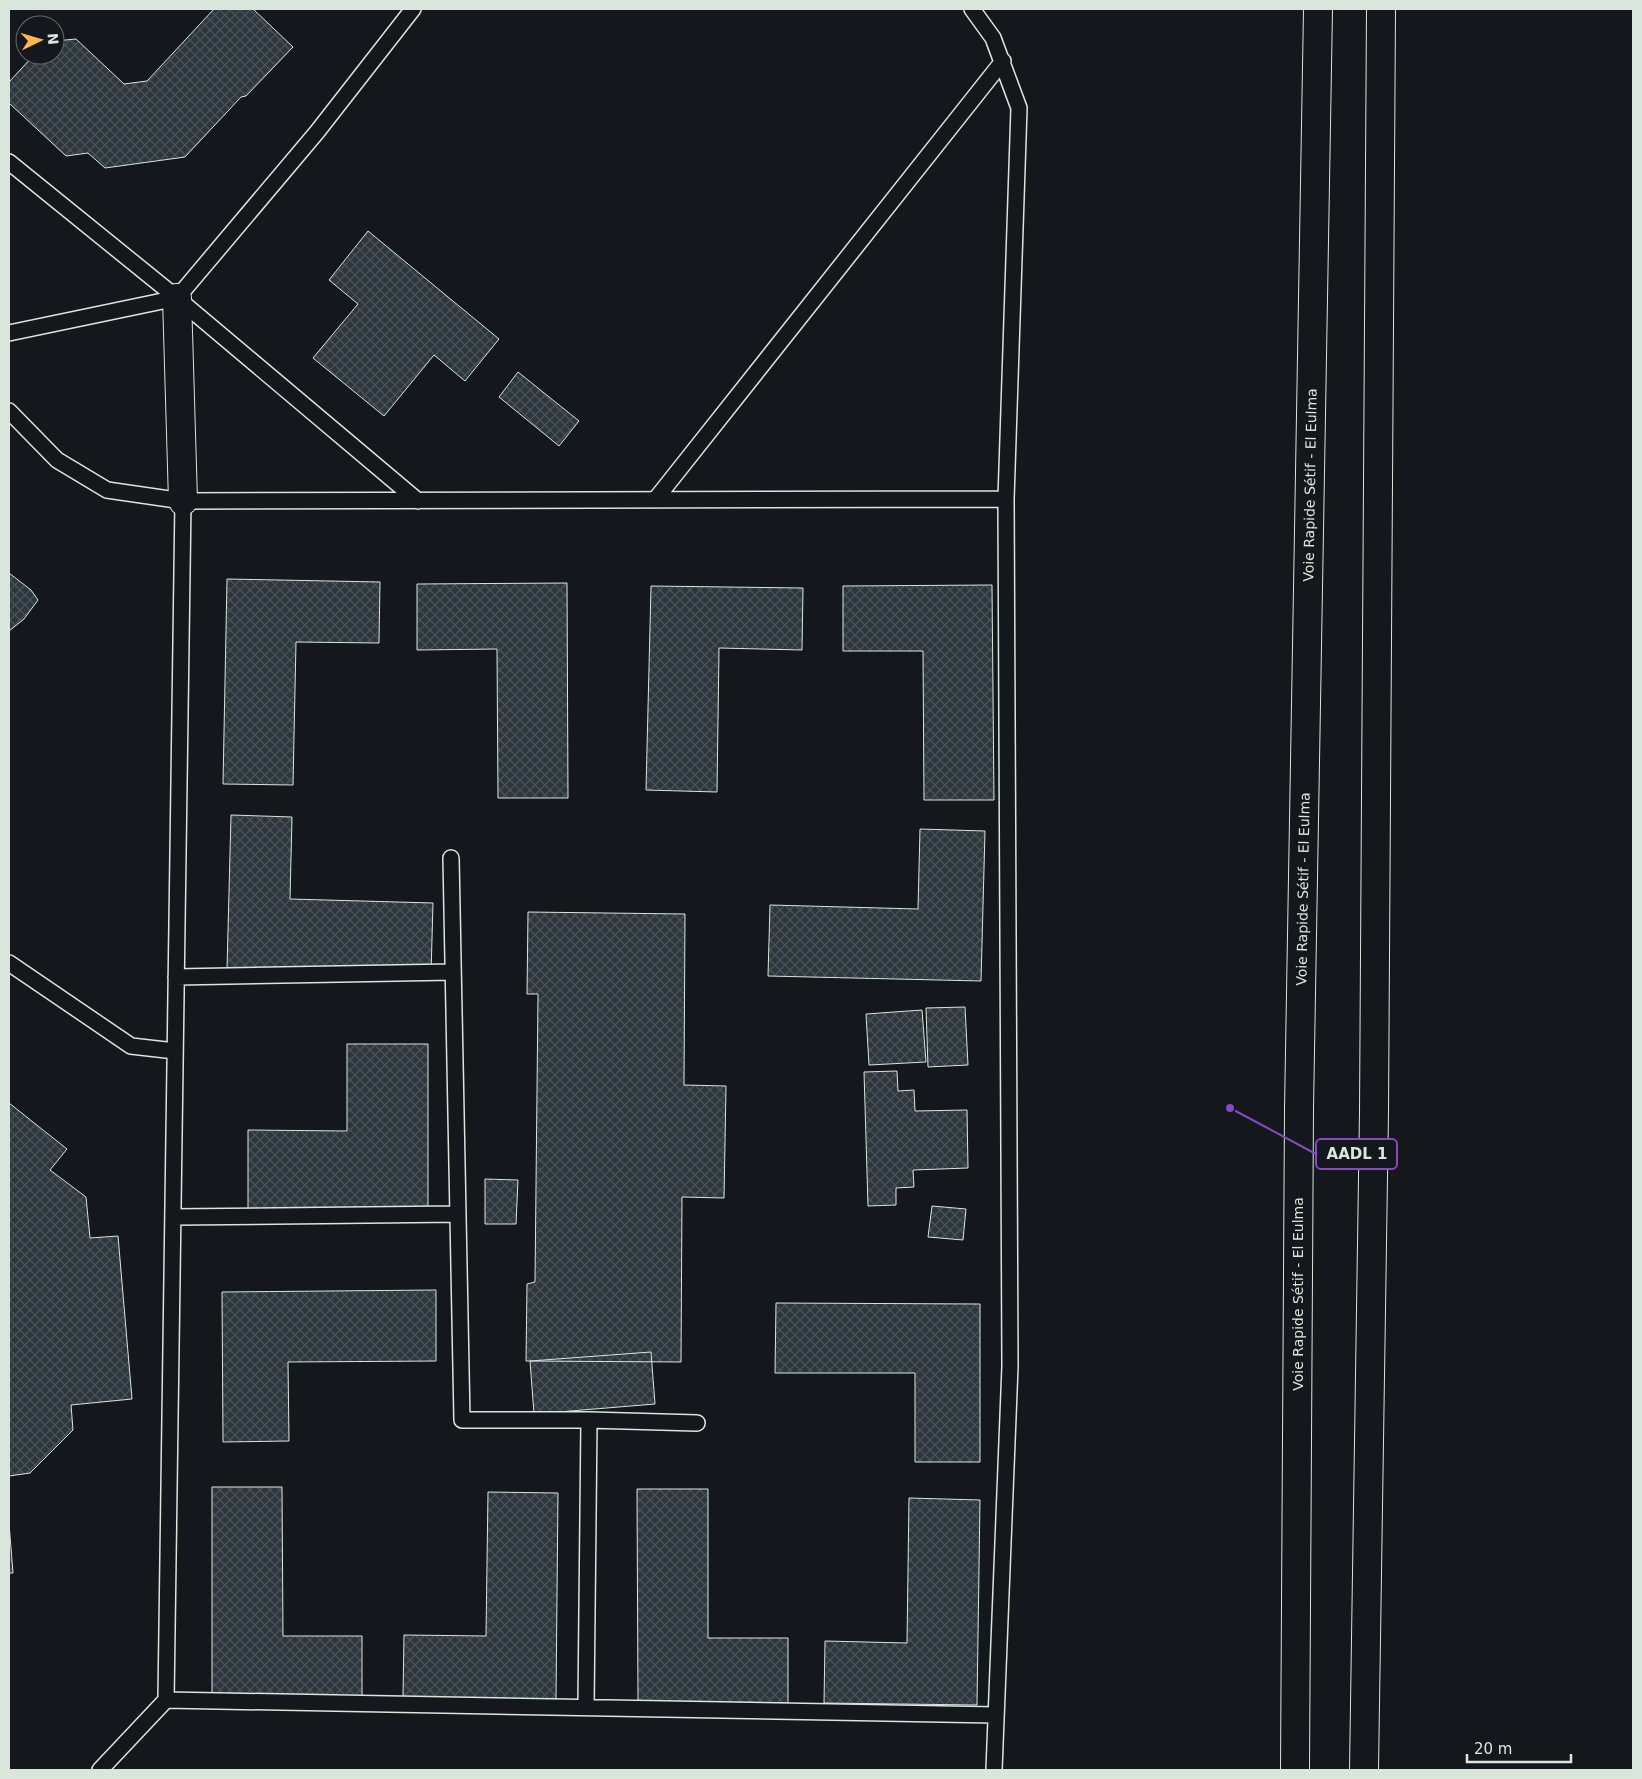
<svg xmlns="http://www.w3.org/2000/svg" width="1642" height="1779" font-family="'DejaVu Sans',sans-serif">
<defs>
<pattern id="building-cross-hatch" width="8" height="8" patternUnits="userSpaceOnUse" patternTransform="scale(1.25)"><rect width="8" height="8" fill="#2c363c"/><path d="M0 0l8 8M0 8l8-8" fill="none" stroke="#4a5358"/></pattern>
</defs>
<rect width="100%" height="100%" fill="#14181c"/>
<path fill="url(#building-cross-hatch)" stroke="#d8e6dc" d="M214,9h39l40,38 -47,49 -5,1 -56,60 -80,11 -17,-15 -22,3 -57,-53v-21l25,-27h21v-14l21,-2 48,45 23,-3z
M368,231l131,108 -34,42 -31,-26 -50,61 -71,-58 45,-54 -29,-24z
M518,372l61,49 -20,25 -60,-49z
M9,573l22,17 7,10 -14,19 -15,12z
M227,579l153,3 -1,61 -83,-1 -3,143 -70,-1z
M567,583l1,215h-70l-1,-149 -80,1v-66z
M992,585l2,215h-70l-1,-149h-80v-65z
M651,586l152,2 -1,62 -83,-2 -2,144 -71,-2z
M231,815l61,2 -2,82 143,4 -2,71 -204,-5z
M920,829l65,2 -4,150 -213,-5 2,-71 148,4z
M528,912l157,2 -1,171 42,1 -2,112 -42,-1 -1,165 -155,-1 1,-77 8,-2 3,-288h-11z
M965,1007l3,58 -40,2 -2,-59z
M922,1010l4,52 -57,3 -3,-51z
M347,1044h81v169h-180v-83l99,1z
M897,1071l1,20 16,-1 1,21 52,-1 1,58 -55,2 1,17 -18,1v17l-28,1 -4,-134z
M9,1103l58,46 -17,21 36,27 4,41 28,-2 14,163 -61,6 2,25 -43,43 -21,3z
M485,1179l33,1 -2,44h-31z
M932,1206l34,3 -3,31 -35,-3z
M436,1290v71l-148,1 1,79 -66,1 -1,-150z
M776,1303l204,1v158h-65v-89h-140z
M651,1352l4,52 -121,10 -4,-53z
M212,1487h70l1,149h79v65h-150z
M637,1489h71v149h80v65h-150z
M488,1492l70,1 -2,206 -153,-2 1,-62 82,1z
M909,1498l71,2 -3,205 -153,-2 1,-62 82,2z
M9,1523l4,50h-4z"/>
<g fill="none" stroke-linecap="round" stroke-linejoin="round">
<g stroke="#d8e6dc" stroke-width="18">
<path id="service" d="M972,9l21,29 26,70 -13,391 4,867 -16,404
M9,162l168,136 241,203
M9,333l168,-35 140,-166 96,-123
M9,411l48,49 50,30 76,11 823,-2
M655,500l348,-439
M451,858l11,562h127
M9,963l122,83 44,5
M176,977l277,-5
M173,1217l285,-3
M166,1700l830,15
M586,1707l3,-287 108,3
M100,1770l66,-70 17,-1199"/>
</g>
<g stroke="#d8e6dc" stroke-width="30">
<path id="minor" d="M177,298l6,203"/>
</g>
<g stroke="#d8e6dc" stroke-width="30">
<path id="trunk" d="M1295,1770l4,-661 19,-1100
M1364,1770l10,-658 7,-1103"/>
</g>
<use href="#service" stroke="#14181c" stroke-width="15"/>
<use href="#minor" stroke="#14181c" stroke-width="28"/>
<use href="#trunk" stroke="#14181c" stroke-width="28"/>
</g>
<g text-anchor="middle" stroke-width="4" stroke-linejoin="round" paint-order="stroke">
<g font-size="14" fill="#d8e6dc" stroke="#14181c">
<text transform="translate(1310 485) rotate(-89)" y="5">Voie Rapide Sétif - El Eulma</text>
<text transform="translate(1303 889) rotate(-89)" y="5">Voie Rapide Sétif - El Eulma</text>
<text transform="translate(1298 1294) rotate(-90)" y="5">Voie Rapide Sétif - El Eulma</text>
</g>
</g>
<path fill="none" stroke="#8948c3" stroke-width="2" d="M1230 1108L1316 1154"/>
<circle fill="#8948c3" stroke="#14181c" stroke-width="2" cx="1230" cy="1108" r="5"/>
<rect fill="#14181c" stroke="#8948c3" stroke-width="2" x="1316" y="1139" width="81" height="30" rx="5"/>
<g font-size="15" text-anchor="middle" font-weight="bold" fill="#d8e6dc">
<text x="1357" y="1159">AADL 1</text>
</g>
<rect width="1642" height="1779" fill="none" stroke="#d8e6dc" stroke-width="20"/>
<g transform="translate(40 40) rotate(85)"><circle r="24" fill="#14181c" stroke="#626a69"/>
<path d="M0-4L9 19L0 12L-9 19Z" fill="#ffb74d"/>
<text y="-8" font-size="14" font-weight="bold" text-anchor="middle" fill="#d8e6dc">N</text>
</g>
<path d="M1467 1754v8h104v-8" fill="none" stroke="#d8e6dc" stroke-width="2.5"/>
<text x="1474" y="1754" font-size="15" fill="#d8e6dc" stroke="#14181c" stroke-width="4" paint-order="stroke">20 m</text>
</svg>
